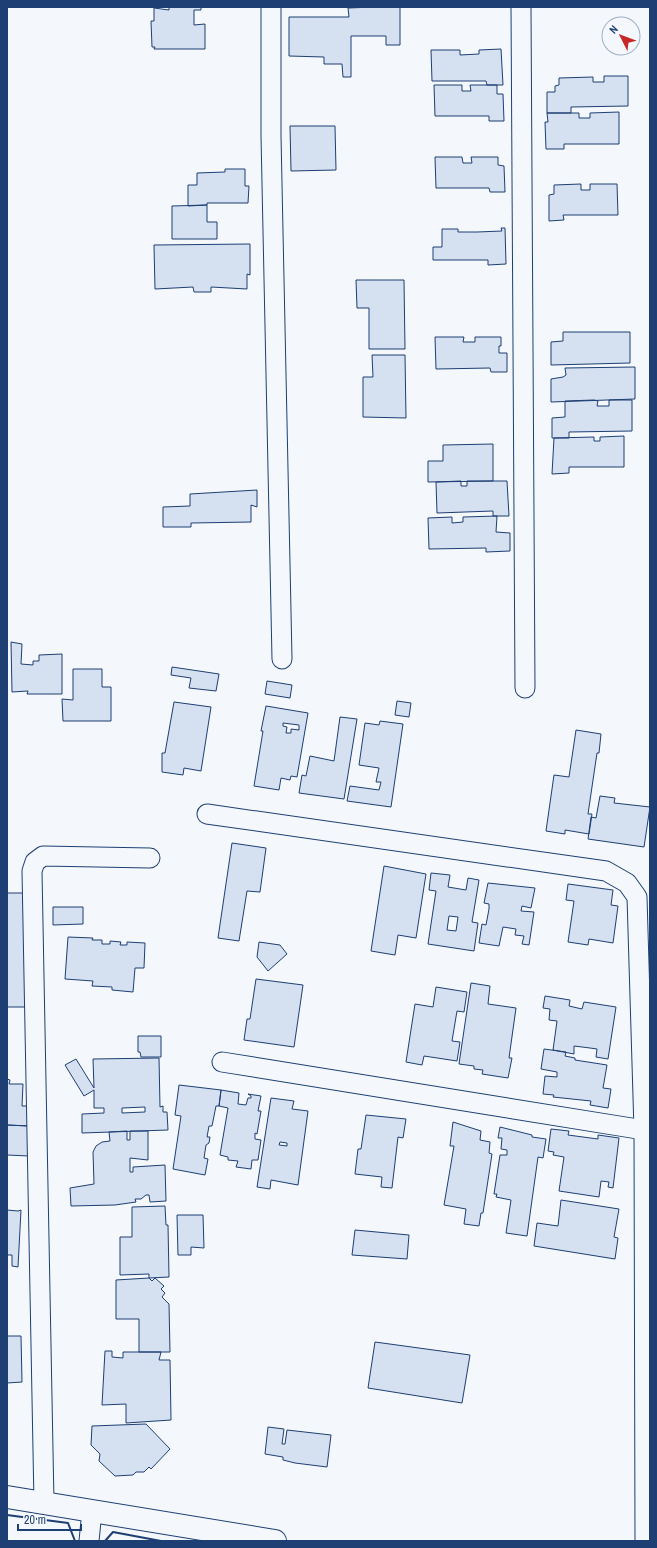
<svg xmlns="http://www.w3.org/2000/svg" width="657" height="1548" font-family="'Archivo Narrow',sans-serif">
<rect width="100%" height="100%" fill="#f4f7fb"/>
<path fill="#d5e0f0" stroke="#1d3f73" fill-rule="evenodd" d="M169,7h32v3h-7v15l11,-1v25h-51l1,-2h-3l-1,-26h3v-13l15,2z
M375,7h25v38h-14v-9h-35v41h-8l-1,-13h-18v-7l-35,-1v-39h60l-1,-9z
M501,49l2,36h-16l-1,-4h-54l-1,-31h29v5l19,-1v-4z
M604,76h24v30l-57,1v6h-24v-21h8v-6l4,-1v-7l34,-1v5h11z
M434,85h28v6h9l-1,-6h27v9h6l1,27h-15v-5h-54z
M619,112v32h-55v5h-18l-1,-27h3l-1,-9h32v5h11v-5z
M290,126h45l1,44 -45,1z
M435,157h27l1,6h9l-1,-6h27v8l6,1 1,26h-15l-1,-4h-53z
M225,169h20v17h4l-1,17h-41v2l-19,1v-21h9v-12l28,-1z
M581,184v6h9v-6h27l1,31h-55l1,5 -15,1v-26l5,-1v-9z
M207,205v17h10v17h-45v-33z
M501,228h4l1,36 -18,1v-5h-55v-13h9v-18h16v3h19l25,-1z
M250,244v31l-3,-1v15l-36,-2v5h-17l-1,-5 -38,2 -1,-44z
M356,280h48l1,69h-36v-41h-12z
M563,332h67v31l-79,2v-23l12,-1z
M435,337h29l-1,5h12v-5h26v9h-2v7h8v19h-16l-1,-4 -54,1z
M372,355h33l1,63 -43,-1v-40h10z
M635,367v32l-84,3v-23l12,-2 3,-2 -1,-7z
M594,400l4,1 -1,5h12v-6h23v31l-63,1v6h-17v-20l13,-1v-16z
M624,436v31h-55v6l-17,1 2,-36 40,-1v4h6v-4z
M493,444v37l-65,1v-21h15v-16z
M461,481v5h6v-5h40l2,35h-16v-5l-56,2 -1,-31z
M257,490v17l-6,-2v17l-60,1v4h-28v-20l27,-1v-12z
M497,516l-1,16 14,1v18l-24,1v-4l-57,1 -1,-31 24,-1v6l11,-1v-5z
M11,642l11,2 -1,20 12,1v-4h6v-6l23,-1v40h-35l1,-3 -16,1z
M172,667l47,7 -3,17 -27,-3 2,-10 -20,-3z
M73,669h29v18h9v34h-48l-1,-22 11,1z
M267,681l25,4 -2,13 -25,-4z
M397,701l14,2 -2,14 -14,-2z
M174,702l37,5 -10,64 -17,-3 -1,7 -21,-3v-19h3z
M266,706l42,7 -11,64 -6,-1 -1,4 -9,-2 -2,12 -25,-4 9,-55h-2zM283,723l16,2v5l-8,-1v4h-5l1,-6 -4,-1z
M340,717l17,2 -13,80 -45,-6 3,-18 4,1 4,-20 24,5z
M380,721l23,3 -12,83 -44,-6 3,-15 29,4 2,-8h-5l3,-14 -20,-3 6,-42 14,2z
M576,730l25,4 -2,19h-2l-9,61h4l-3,20 -24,-4v4l-19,-3 8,-56 15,2z
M600,796l15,2 -1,5 36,4 -6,40 -56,-8 3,-22 5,1z
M232,843l34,5 -6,44 -13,-1 -8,50 -21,-3z
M384,866l42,8 -10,64 -18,-3 -3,20 -24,-4z
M431,873l19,2 -2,12 18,3 2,-12 11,2 -7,42 6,1 -4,28 -46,-7 8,-53 -7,-1zM449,916l9,1 -2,14 -9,-1z
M488,883l47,5 -4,20 -9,-2 -1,5 13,1 -5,33 -7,-1 2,-8 -9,-1 1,-6 -13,-2 -4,19 -20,-3 3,-19 4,1 3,-16v-5l-5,-1z
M568,884l45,6 -2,15 7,1 -5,37 -24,-4 -1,6 -20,-3 6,-41 -8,-1z
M7,893h17l3,114h-20z
M53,907h30v17l-30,1z
M68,937l25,1 -1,2h10v4h8v-3l11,1 -1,3h7v-3l18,1 -1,25h-9l-2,24 -21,-2v-3l-20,-1 1,-5 -28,-2z
M259,942l21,3 7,9 -19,17 -11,-14z
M256,979l47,6 -9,62 -50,-7 3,-21h3z
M471,983l19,3 -2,18 28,4 -7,50h3l-4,20 -26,-4 1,-4 -9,-1v-3l-15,-2z
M436,987l31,5 -3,20 -7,-1 -5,30 8,1 -3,19 -33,-5 -2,9 -16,-3 9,-58 18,3z
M545,996l25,4 -1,6 13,3 2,-7 32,5 -8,52 -12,-2 1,-8 -7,-1 -16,-2v8l-21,-4 4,-29 -8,-1 1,-11 -7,-1z
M138,1036h23v21h-20l-1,-5h-2z
M544,1049l22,3 -1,4 10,2v2l32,5 -4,23 8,1 -3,19 -18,-3 1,-4 -38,-4 1,-2 -11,-1 2,-18 12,1v-5l-16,-3z
M159,1058l1,49 3,-1v6h4l1,18 -86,3v-19l22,-1v-5h-10v-18l-10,6 -19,-31 11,-6 18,29 -1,-29zM145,1107v5l-23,1v-5z
M7,1079l3,1 -1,4h14l-1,22h7v20l-22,-1z
M179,1085l42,5 -2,16h-3l-4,20h-3l-2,11h3l-1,6 -3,2 -2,13 4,1 -3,16 -32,-6 8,-53 -6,-1z
M221,1090l18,3 -1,11 8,1 2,-7h3v-2l-3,-2 13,2 -3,15h3l-4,23 -2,-1v6l6,1 -3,20h-6l-1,9 -15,-2 2,-6 -10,-1v-3l-8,-2 8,-47 -9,-2z
M271,1098l23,3 -2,8 16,2 -10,74 -27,-5 -1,9 -13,-2zM280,1142l7,1v3l-8,-1z
M366,1115l40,4 -3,19 -5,-1 -6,51 -11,-1 1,-10 -27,-3 3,-25h3z
M453,1122l28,9 -1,9 10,2 -1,11 3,1 -9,59h-2l-2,13 -15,-2 2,-15 -22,-4 10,-59h-4z
M7,1125l22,1v30l-22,-1z
M500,1127l32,8v2l14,2 -3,19 -5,-1 -11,79 -21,-3 5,-33 -15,-3 1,-3h-3l6,-39h7v-5l-6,-1 1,-11h-4z
M551,1129l18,2 -1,4 30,4v-4l21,3 -6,50 -5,-1 1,-5 -8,-1 -2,16 -40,-6 5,-34 -11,-2 1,-3 -6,-1z
M127,1131v9h3v-9h18v29l-18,-2v14h3v-5l32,-2 1,36 -16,1 -1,-7h-3l-5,4h-6l1,3 -21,3 -44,1 -1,-18 24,-4 -1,-32 3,-6 6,-4 8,-1 -1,-9z
M561,1200l58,9 -5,28 4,1 -3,21 -81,-13 3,-23 21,3z
M165,1206l1,19h2l1,52 -20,1v-4l-29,1v-38h12v-30z
M7,1210l11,1 3,-1 -3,57 -6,-1v-11h-5z
M177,1215h26l1,33 -13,-1v8h-13z
M355,1230l54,5 -2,24 -55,-4z
M149,1278l3,3 3,-3 9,8 -3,3 4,4 -3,4 7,7 1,48h-31v-33h-23v-39z
M7,1336h14l1,46 -15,1z
M375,1342l95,13 -8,48 -94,-15z
M105,1351h7v6l11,1v-6h38l-2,8h11l1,60 -45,3v-19l-24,1z
M146,1424l24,25 -19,20 -2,-2 -5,5h-8l-3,3 -18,1 -16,-15 1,-7 -9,-9 1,-19z
M268,1427l16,2 -2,15h3l2,-14 44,5 -4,32 -32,-4 -12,-3v-3l-18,-3z"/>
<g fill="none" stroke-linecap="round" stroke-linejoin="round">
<g stroke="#1d3f73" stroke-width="21">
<path id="street" d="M271,7v129l11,523
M521,7l4,681
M207,814l399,57 21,12 10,14 7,233 1,411
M222,1062l422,68
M44,1503l-12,-632 3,-9 8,-6 107,2
M89,1541l3,-30"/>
</g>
<g stroke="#1d3f73" stroke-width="24">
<path id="secondary" d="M7,1497l268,44"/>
</g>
<use href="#street" stroke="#f4f7fb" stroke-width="19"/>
<use href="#secondary" stroke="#f4f7fb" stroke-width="22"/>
<path stroke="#1d3f73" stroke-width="2" d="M7,1515l61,8 7,18
M105,1541l8,-9 48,9"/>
</g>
<rect width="657" height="1548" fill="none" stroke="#1d3f73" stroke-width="16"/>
<g transform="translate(621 36) rotate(312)"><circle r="19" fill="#f4f7fb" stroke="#9eadc5"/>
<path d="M0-3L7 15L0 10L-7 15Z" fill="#c62828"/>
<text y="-6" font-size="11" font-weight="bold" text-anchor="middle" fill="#1d3f73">N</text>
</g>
<path d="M18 1524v6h63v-6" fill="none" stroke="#1d3f73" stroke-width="2"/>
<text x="24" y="1524" font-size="12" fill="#1d3f73" stroke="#f4f7fb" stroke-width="3" paint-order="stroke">20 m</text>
</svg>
